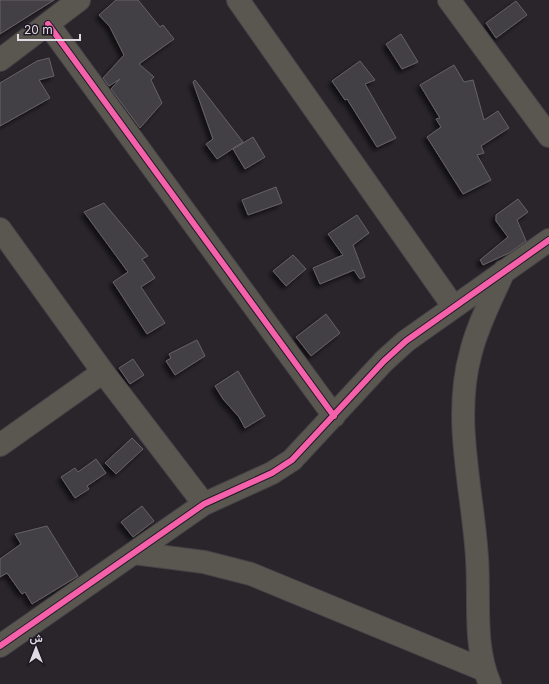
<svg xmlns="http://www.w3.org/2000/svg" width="549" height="684" font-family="Inter,Vazirmatn,sans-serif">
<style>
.building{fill:#423f44;stroke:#666268;filter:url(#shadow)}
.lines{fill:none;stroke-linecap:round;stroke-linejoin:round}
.minor-casing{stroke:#464348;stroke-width:24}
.minor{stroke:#5a5751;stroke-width:22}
.cycleway-casing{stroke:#201824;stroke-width:8}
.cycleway{stroke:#f560ab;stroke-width:6}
</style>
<defs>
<filter id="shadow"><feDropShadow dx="-3.5" dy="3.5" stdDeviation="2" flood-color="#0009"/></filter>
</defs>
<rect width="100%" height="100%" fill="#29252b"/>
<path class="building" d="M0,0H54L0,34Z
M116,0H138L160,27L163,25L174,39L139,64L154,77L151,80L162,103L140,128L111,89L120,79L109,86L103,78L124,55L110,27L99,15Z
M516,1L527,15L496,38L486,23Z
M401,34L418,62L402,69L386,44Z
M49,58L54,76L39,80L50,98L0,126V83L37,61Z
M360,61L375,80L365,84L396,138L377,147L347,99L345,100L332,81Z
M454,65L464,82L473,80L484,120L498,111L509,128L481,146L484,153L477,155L491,180L463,194L427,137L441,127L436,119L440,118L420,85Z
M195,80L243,142L217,159L206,144L213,139L193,82Z
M253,137L265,157L245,169L233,149Z
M276,187L282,203L248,215L242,200Z
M518,199L528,212L517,220L526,241L509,253L483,265L480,260L508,237L496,221V215Z
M104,203L148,256L142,259L155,278L141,287L165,323L147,334L113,282L128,272L84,212Z
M357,215L369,233L353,245L365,277L360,279L354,270L320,284L313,268L343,255L328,234Z
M293,255L306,269L286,286L273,271Z
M326,314L340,333L311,356L296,337Z
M197,340L205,356L175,375L166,361L171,358L169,354Z
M133,359L144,375L130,384L119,368Z
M238,371L265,416L245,428L239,417L223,399L215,386Z
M132,438L143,449L116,474L105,463Z
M96,459L106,473L87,486L89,489L75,498L61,477L75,468L78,472Z
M142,506L154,521L133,537L121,522Z
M47,526L78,576L32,604L25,592L22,594L7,573L0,577V559L21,544L15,534Z"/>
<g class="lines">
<g class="minor-casing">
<path id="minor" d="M238,0L453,306
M449,0L549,136
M48,24L334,416
M0,60L79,0
M0,229L103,372L204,504
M0,445L103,372
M134,553L204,562L251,574L484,670
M0,646L204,504L272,473L292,460L384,361L406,341L549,240
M490,684C473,646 480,599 477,558C473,491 452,419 471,352C478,324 492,298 504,271"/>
</g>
<use href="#minor" class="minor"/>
<g class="cycleway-casing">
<path id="cycleway" d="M48,24L334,416
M0,646L204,504L272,473L292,460L384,361L406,341L549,240"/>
</g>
<use href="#cycleway" class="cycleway"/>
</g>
<g transform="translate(36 648)" stroke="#201824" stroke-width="3" paint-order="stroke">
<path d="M0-3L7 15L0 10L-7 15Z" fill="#e0dbe3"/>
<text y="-6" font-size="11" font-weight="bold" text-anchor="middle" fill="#e0dbe3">ش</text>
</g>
<path d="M18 34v6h62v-6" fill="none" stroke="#e0dbe3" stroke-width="2"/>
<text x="24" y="34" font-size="12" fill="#e0dbe3" stroke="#201824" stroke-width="3" paint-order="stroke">20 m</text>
</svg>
